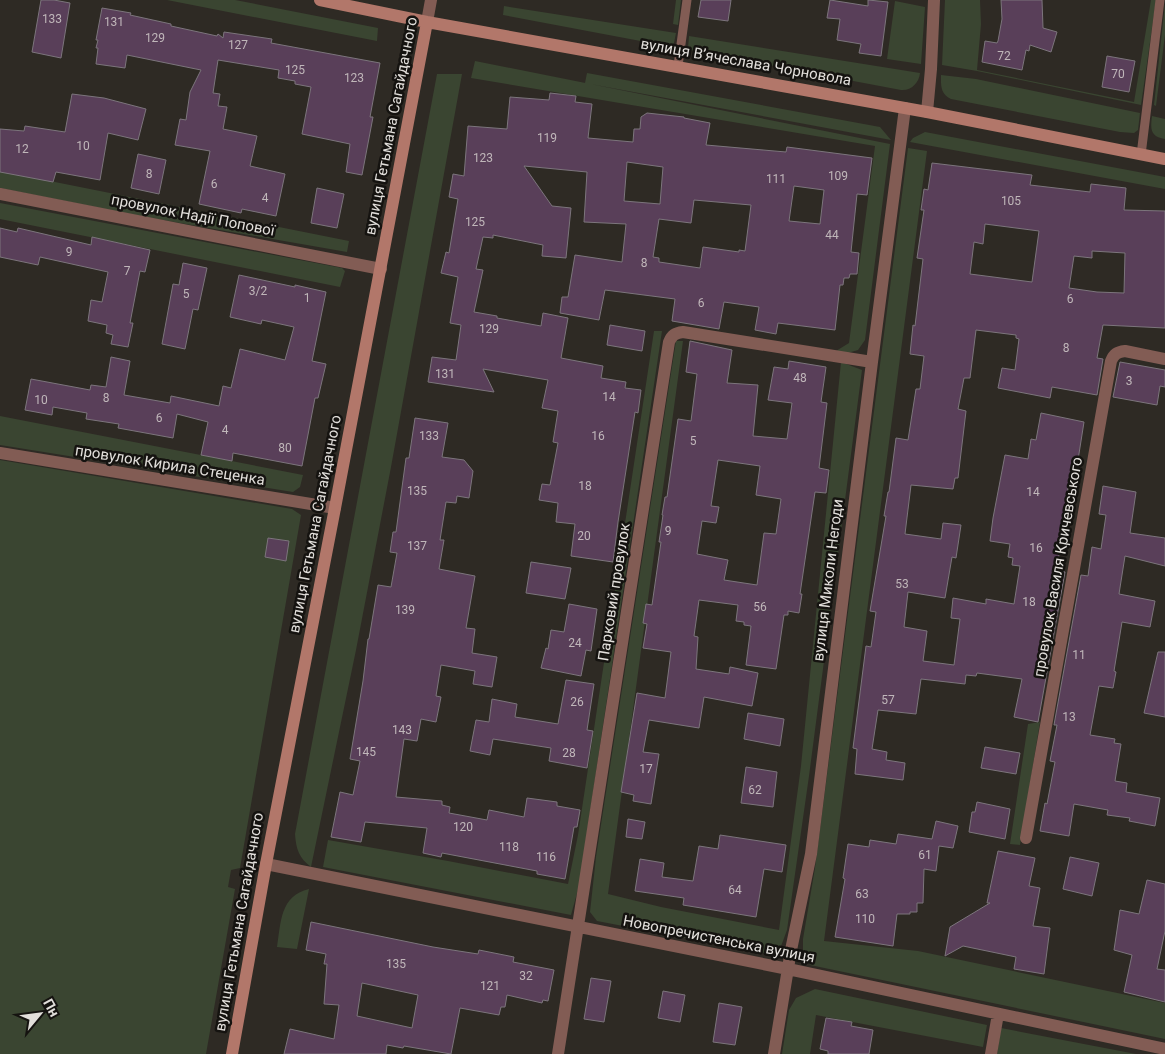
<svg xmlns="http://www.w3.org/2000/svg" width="1165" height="1054" font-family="Roboto,sans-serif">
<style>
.green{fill:#3a4531}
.building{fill:#593f59;stroke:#7c757c;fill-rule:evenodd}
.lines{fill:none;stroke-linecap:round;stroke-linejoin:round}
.service{stroke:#825c54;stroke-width:9}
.minor{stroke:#825c54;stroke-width:12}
.secondary{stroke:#b2776a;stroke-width:12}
.labels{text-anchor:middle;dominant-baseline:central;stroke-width:5;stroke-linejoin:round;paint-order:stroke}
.number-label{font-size:12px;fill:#c0b7ba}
.street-label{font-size:15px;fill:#e2dfdb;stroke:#151310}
</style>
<rect width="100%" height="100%" fill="#2e2a24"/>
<path class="green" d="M167,0H235L378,28L377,41Z
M676,0H681L678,25L673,24Z
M945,0H980L981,24L977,70L1134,102L1151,0H1156L1141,105L977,71L942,65Z
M895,1L925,7L921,64L887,59Z
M1165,4V35L1156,106L1154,105Z
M504,6L676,33L674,43L671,46H667L503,15Z
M689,36L920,73C919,83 911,91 901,90L690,50L688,48Z
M475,61L890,144L865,340L858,350L844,354L836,351L849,343L875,146L471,78Z
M587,73L880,127L891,140L585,83Z
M437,74H462L391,467L356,650L311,867C299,858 296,849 295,834Z
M941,75L976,79L1140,113L1138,130L1134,133L1120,132L951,99C940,94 941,85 941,75Z
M1152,116L1165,119V139C1151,137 1150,130 1152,116Z
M925,132L1165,177V189L910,142L913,138Z
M908,148L927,151L824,941L918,951L1165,1003V1039L810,965L803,952V939L815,868Z
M0,171L349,241L347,252L140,216L0,188Z
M0,203L342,268L345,271L340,287L0,219Z
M654,331H662L579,886L571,915L323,867L328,840L448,861L568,884L578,835Z
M676,341H683L608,894L661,907L779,930L801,766L841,362L862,370L809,776L787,930L780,949L774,955L597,921L590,912L596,857Z
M0,416L303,475L300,487L293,492L0,445Z
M0,460L292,509L301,515L240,868L231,870L228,887L235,889L206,1054H0Z
M1040,722L1020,845L1010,844L1028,724Z
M309,889L297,949L277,947C281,922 280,896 309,889Z
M815,989L987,1025L983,1047L816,1015L810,1054H782L789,1010L796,998Z
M1001,1028L1136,1054H997Z"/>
<path class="building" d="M41,0H54L70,3L61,58L32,52Z
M701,0H731L728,21L698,17Z
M830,0L868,6V0L888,2L881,56L859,53L861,44L837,40L840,19L827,18Z
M1001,0H1042L1043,28L1057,32L1051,52L1030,45L1029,51L1026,50L1022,70L982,62L985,41L997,43L998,41L1002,19Z
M102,8L131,13L130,15L171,24V26L217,36L218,34L223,38L224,32L272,39L271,43L380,63L370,117H373L362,175L346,172L350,144L302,134L311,87L295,84V81L278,78L279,70L218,60L213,93L220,94L218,106L227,107L223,129L257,136L250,166L285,174L276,216L242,209L241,213L199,204L210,151L175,145L180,119L186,120L190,92L201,70L127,55L125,68L96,64L98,48H96L98,40H96Z
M1107,56L1135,61L1129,92L1102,87Z
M550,93L576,96L575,102L592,104L588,138L633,142L634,129H640L641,117L647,113L684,117V118L710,123L706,145L786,152L787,147L872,158L867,195L857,194L851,252L859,253L857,274H850L849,278H844L843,285H840L835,330L778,323L776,334L755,330L759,307L724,302L719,329L672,321L675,299L605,290L599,320L560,313L562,297H568L575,255L622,262L626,224L584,222L587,172L524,166L552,206L571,208L566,258L542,256L543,245L493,235V238L483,237L476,269L483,270L474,312L497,316V318L541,326L543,313L568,318L561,358L603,366L601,378L626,382L625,388L641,390L638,413L635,412L618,522L613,562L571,556L575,524L556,522L558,503L539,500L542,484L550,485L558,443L553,442L558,411L542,408L548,380L483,369L494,392L428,382L432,357L456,360L461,325L450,323L458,277L441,273L446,252L449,253L458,199L449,197L453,174L464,176L468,126L507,129L510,97L549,100ZM627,162L663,167L660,204L624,201ZM794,186L824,190L820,224L789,221ZM694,200L751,205L745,251L739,250V252L703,247L700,268L659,262V258L653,257L659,219L691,223Z
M72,94L104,98L146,109L138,140L108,133L100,180L56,172L53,182L0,172V129L24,131L25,126L65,132Z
M138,154L166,160L159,194L131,188Z
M932,163L1032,175L1030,185L1090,192L1091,184L1126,188L1124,210L1165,211V328L1103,325L1097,358L1103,359L1097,395L1052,387L1050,398L998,388L1002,368L1015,370L1019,339L1016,338V335L976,330L970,378H964L958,409L966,411L958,478H955L953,489L911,485L905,534L941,539L943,523L961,525L956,558L952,557L945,598L908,592L904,627L927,631L923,661L954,665L960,619L951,618L953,598L986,604V599L1014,604L1020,566L1012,565L1013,558L1008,557L1010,544L990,541L993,518L1005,455L1028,459L1031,439L1036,440L1041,413L1084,422L1078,460L1073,459L1066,499L1073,500L1067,534L1062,533L1057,570L1065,572L1038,722L1014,717L1022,679L977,673L976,676L966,675L965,684L921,679L916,714L878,710L872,749L887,752L886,760L905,763L903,780L855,774L857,749L853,748L866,646L871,647L876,612L870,611L886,516H884L888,492H889L896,438L908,440L916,389H920L924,356L910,354L913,325L915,326L923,259L917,258L924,210H921L924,189L928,190ZM985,224L1039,231L1032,282L970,274L974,242L983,244ZM1092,251L1125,253L1124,293L1097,292L1069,288L1074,256L1092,258Z
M317,188L344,194L337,228L311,223Z
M0,228L17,232L18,228L91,245L92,237L150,250L145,272L140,271L130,323H133L128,347L111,344L113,335L106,333L107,325L88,321L91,300L102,302L108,272L40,257L38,265L0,257Z
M183,263L207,268L198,310L193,309L185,349L162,344L173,284L179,285Z
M239,275L295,287V285L326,292L312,361L326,364L318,398H315L302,466L233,453L232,461L201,455L208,422L177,414L173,438L118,428L119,424L86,419L87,413L53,407L52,415L25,410L31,379L90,390L91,385L106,387L111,357L130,361L124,395L170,403L171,396L219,406L223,386L231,388L240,349L285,360L294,327L262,320L261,324L230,317Z
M610,325L645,331L642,351L607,345Z
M690,341L732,350L727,383L758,385L753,436L787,439L792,403L768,400L774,367L788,369L789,361L826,367L821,402L827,403L819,468L829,470L826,493L815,492L800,594H802L799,613L788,611V615H784L776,669L746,665L751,626L744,625V622L736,621L738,605L699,600L694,636L698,637L696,669L729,674L730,667L758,673L752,706L704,697L699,728L649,720L643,752L659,754L651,804L633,801L634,795L621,792L637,693L665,698L671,652L643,648L647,624L643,623L646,604L652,605L661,542H659L663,515H662L665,497H667L678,419L691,421L697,374L686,372ZM718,460L760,466L756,495L781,499L776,534L764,533L757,585L724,580L728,560L697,554L702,521L716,523L719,507L711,506Z
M1120,362L1165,370V387L1160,386L1157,405L1113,397Z
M415,418L448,423L442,457L464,460L473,471L469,498L457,496L456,503L446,502L440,540H444L439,569L475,576L466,628L475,629L472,653L497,657L492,687L473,684L475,671L441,665L436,696L441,697L436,722L421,719L417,741L404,739L396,797L442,801V805L450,807L449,813L487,820L489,810L524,817L527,798L557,802V806L580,810L577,827H574L565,879L537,874V871L442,853L441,857L423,853L427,828L365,822L361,842L331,837L340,792L353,795L360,761L350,759L363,681L368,639H369L378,585L391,587L397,553L390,552L393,532H396L406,458H409Z
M1103,486L1136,492L1130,533L1165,538V566L1125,556L1119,594L1155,601L1150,627L1122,622L1114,671L1116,672L1113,688L1099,686L1090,735L1115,739L1114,743L1121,744L1115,781L1127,783L1126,792L1160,798L1155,826L1129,821L1130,818L1107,815L1108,810L1074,804L1069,836L1040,831L1045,803L1047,804L1055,762L1050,761L1057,725H1054L1081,575L1088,576L1092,547L1101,549L1106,515L1099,514Z
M268,538L289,541L286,561L265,557Z
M531,562L571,568L565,599L526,593Z
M569,604L597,609L591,651L586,650L581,676L541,668L546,648L548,649L551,630L564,632Z
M1158,652H1165V717L1144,713Z
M566,680L594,684L587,730L593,731L587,768L549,761L551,748L493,739L490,755L470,751L476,720L489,722L492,699L517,704L515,717L558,724Z
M748,713L784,719L780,746L744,739Z
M985,747L1020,753L1016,774L981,768Z
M746,767L777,772L773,807L741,803Z
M977,802L1010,809L1005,839L969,832L972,812H975Z
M628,819L645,822L642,839L626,837Z
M936,821L958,826L953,848L939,846L936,871L924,869L923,903H917V912H910V914H897L893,946L835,937L845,879L843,878L848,844L869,847L870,840L896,844L898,834L932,839Z
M720,835L786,845L782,872L764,869L756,917L683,905L684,898L635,891L640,859L664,863L662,877L693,881L699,846L718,849Z
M998,851L1035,858L1029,886L1040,888L1033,926L1050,928L1044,974L1014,969L1016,957L963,946L945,956L950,927L990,903H987Z
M1070,857L1099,863L1092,896L1063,889Z
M1147,880L1165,884V931L1157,969L1165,970V1002L1124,992L1132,955L1114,950L1120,910L1139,914Z
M311,922L433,947L478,954L479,950L514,957L513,962L554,970L548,1001L543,1000L542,1003L507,995L505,1007H501L499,1015L460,1008L451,1054L404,1046L403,1048L387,1045L386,1054H284L290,1029L334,1039L339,1005L324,1004L327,964H324L326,954L306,950ZM362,983L418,995L412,1028L357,1016Z
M591,978L611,981L604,1022L584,1019Z
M663,991L685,995L680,1022L658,1018Z
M719,1003L742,1007L735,1045L713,1042Z
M826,1018L852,1022L851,1026L873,1030L869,1054H828V1051L820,1049Z"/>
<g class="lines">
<path class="service" d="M678,66L687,0
M1141,155L1160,0"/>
<path class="minor" d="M427,22L431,0
M927,112L931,69L934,0
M0,194L381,269
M0,453L335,508
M1026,838L1111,361C1114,354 1117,352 1125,351L1165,359
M266,864L788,969L1165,1049
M558,1054L669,342C672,335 675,333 683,332L872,362
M774,1054L791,950L811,854L872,362L905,108
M991,1054L998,1014"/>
<path class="secondary" d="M320,0L427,22L927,112L1165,159
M232,1054L266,864L335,508L427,22"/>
</g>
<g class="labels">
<g class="number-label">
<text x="52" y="19">133</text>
<text x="114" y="22">131</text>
<text x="155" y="38">129</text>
<text x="238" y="45">127</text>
<text x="1004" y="56">72</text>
<text x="295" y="70">125</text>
<text x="1118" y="74">70</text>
<text x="354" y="78">123</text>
<text x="547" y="138">119</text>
<text x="83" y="146">10</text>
<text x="22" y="149">12</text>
<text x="483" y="158">123</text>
<text x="149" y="174">8</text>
<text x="838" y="176">109</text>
<text x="776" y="179">111</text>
<text x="214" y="184">6</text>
<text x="265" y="198">4</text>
<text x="1011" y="201">105</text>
<text x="475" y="222">125</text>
<text x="832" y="235">44</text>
<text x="69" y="252">9</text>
<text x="644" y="263">8</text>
<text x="127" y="271">7</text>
<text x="258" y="291">3/2</text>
<text x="186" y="294">5</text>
<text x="307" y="298">1</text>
<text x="1070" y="299">6</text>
<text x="701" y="303">6</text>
<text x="489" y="329">129</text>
<text x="1066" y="348">8</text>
<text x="445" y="374">131</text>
<text x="800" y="378">48</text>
<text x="1129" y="381">3</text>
<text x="609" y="397">14</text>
<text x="106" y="398">8</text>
<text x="41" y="400">10</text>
<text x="159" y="418">6</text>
<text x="225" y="430">4</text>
<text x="429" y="436">133</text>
<text x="598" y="436">16</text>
<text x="693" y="441">5</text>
<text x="285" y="448">80</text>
<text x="585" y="486">18</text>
<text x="417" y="491">135</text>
<text x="1033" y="492">14</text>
<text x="668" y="531">9</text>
<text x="584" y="536">20</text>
<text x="417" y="546">137</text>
<text x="1036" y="548">16</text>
<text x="902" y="584">53</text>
<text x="1029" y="602">18</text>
<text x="760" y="607">56</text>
<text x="405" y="610">139</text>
<text x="575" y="643">24</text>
<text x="1079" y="655">11</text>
<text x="888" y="700">57</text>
<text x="577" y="702">26</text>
<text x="1069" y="717">13</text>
<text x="402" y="730">143</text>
<text x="366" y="752">145</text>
<text x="569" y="753">28</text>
<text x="646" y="769">17</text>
<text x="755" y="790">62</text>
<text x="463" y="827">120</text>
<text x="509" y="847">118</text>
<text x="925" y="855">61</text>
<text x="546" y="857">116</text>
<text x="735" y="890">64</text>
<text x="862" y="894">63</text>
<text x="865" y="919">110</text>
<text x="396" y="964">135</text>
<text x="526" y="976">32</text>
<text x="490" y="986">121</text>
</g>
<g class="street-label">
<text transform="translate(746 62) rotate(10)">вулиця Вʼячеслава Чорновола</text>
<text transform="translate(391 126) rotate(-79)">вулиця Гетьмана Сагайдачного</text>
<text transform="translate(193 215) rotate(11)">провулок Надії Попової</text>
<text transform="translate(170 465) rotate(9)">провулок Кирила Стеценка</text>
<text transform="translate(315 524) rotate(-79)">вулиця Гетьмана Сагайдачного</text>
<text transform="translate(1058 567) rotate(-80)">провулок Василя Кричевського</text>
<text transform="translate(828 580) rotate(-83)">вулиця Миколи Негоди</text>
<text transform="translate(614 592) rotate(-81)">Парковий провулок</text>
<text transform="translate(239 922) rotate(-80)">вулиця Гетьмана Сагайдачного</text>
<text transform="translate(719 939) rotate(11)">Новопречистенська вулиця</text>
</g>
</g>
<g transform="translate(40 1014) rotate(61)" stroke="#151310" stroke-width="4" paint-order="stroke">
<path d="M0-4L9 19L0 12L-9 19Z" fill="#e2dfdb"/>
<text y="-8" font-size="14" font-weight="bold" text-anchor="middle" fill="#e2dfdb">Пн</text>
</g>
</svg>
